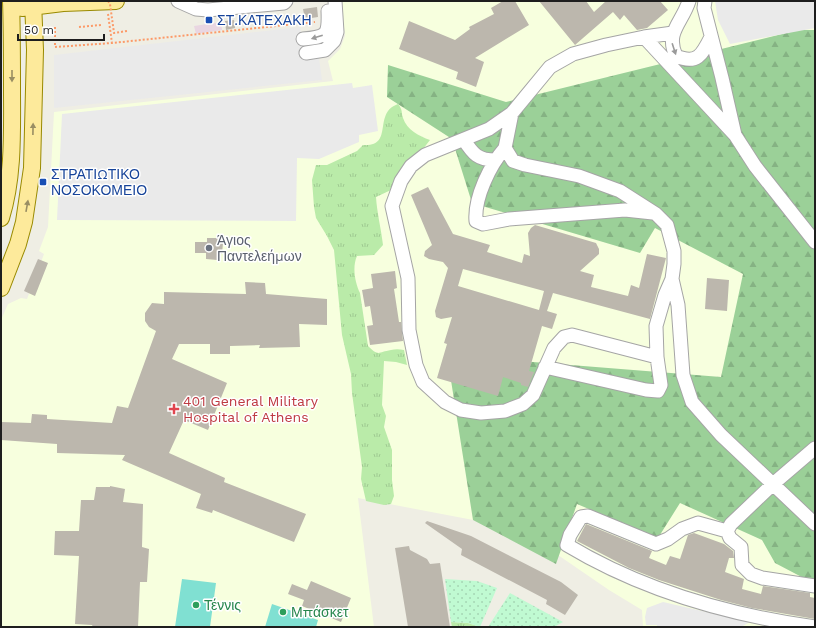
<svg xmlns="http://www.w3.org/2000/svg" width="816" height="628" font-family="'Work Sans',sans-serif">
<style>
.industrial{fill:#e9d6e1}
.education{fill:#f7ffde}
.grass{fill:url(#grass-tufts)}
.forest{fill:url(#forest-firs)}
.park{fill:url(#park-dots)}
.pitch{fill:#80e0d2}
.parking{fill:#eaeaea}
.building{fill:#bcb7ad;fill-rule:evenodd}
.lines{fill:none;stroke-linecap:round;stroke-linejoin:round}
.minor-casing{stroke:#a5a5a5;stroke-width:15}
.major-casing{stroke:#998a00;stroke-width:18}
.path{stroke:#fc9a68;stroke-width:2;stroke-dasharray:2 2;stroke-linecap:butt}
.minor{stroke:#fff;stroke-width:13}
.major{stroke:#fdea9b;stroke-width:16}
.path-bridge{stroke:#fc9a68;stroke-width:2;stroke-dasharray:2 2;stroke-linecap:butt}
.oneway{fill:#9a9a9a}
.oneway2{fill:#998e63}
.transit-dot{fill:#1a4fb4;stroke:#fff;stroke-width:1.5}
.worship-dot{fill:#6b7280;stroke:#fff;stroke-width:1.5}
.health-dot{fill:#e0444e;stroke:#fff;stroke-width:1.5}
.leisure-dot{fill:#2e9e5b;stroke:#fff;stroke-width:1.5}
.labels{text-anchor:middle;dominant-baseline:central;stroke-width:3;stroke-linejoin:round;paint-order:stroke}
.transit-label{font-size:14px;fill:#164399;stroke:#fff;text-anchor:start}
.worship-label{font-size:14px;fill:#5b616d;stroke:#fff;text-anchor:start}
.health-label{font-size:14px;fill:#be3a42;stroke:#fff;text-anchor:start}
.leisure-label{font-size:14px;fill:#27864d;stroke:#fff;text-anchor:start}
</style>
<defs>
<pattern id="grass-tufts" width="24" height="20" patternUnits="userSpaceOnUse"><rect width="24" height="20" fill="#baeba9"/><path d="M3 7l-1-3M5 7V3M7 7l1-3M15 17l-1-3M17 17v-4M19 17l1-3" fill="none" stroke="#9fc991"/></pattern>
<pattern id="forest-firs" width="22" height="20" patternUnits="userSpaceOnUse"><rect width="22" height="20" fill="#9bd098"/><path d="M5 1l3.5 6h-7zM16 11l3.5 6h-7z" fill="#85b283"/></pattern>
<pattern id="park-dots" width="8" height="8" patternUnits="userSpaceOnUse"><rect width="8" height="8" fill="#c0fad2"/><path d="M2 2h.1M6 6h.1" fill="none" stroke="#a5d6b4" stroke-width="1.8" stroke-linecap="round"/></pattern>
</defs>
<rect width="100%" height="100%" fill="#efeee4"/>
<path class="industrial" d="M221,22L222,30L196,34L194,26Z"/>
<path class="education" d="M341,1H815V627H643L642,610L609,590L520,529L358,498L374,627H1V320L8,304L21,298L27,299L44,254L39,251L48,227L54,112L333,81L328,61L340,49L345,36Z"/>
<path class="grass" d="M398,104C403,110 401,112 403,118C407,130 419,136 430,140L391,190L376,197C377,213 381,228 383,245L374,255L357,256C352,267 355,283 360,293L368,346C379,357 378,352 391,350C395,349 399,349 404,350L407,365L396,362L384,361L382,405L386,416L384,427L392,450V480L394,496L391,504L384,505L366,501L361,479L362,467L352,393L351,374L342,335L334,250L327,236L316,218L314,207L312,180L316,165H327L357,151L363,145C395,147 372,113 398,104Z
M451,622L468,623L480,627H452Z"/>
<path class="forest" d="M798,30H815V584L775,563L762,540L680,503L658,538L577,504L556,564L473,520L447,355L721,377L743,274L655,228L640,253L472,203L452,139L387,97L388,65L506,102Z"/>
<path class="park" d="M445,579L477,581L497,588L480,627L468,623L451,622Z
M510,593L563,622L554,627H488Z"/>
<path class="pitch" d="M182,579L216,583L210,627H175Z
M272,604L318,620L316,627H265Z"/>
<path class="parking" d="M715,1H815V28L730,44L718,20Z
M300,27L306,59L319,58L322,80L54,108V55Z
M352,83L353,88L372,85L378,131L359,135V142L319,159L297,158L296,221L57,220L62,114Z
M663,602L750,622L741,627H657V625H646L645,617L647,608Z"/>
<path class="building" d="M503,1H515L529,25L475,58L484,62L476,87L456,79L458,72L399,49L409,21L455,40L470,29L469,27L494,14L491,8Z
M539,1H586L594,12L606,1H660L668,10L647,28L637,30L624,15L620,20L613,12L575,45Z
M317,7L318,17L305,19L303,9Z
M234,20L235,28L226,30L225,21Z
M428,187L453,234L490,245L487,252L522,263L524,254L530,256L528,233L531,228L535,225L596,243L599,249V254L580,271L594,275L591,287L628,296L631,285L639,288L647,254L666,258L650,319L553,293L547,311L557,314L552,329L542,326L529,371L534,372L528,387L521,385V383L503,377L498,396L437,378L447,344L444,343L452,317L441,319L436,317L435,311L448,268L443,262L429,259L424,256L425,251L432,245L411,195ZM463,269L544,291L539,310L458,286Z
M207,238H218L217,243H223L222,254H217V260L206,259V253H195V242H207Z
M38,259L48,263L35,296L24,291Z
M395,271L397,288L394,289L399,322H401L403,341L370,345L367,326L373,325L370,306L365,307L362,290L373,288L371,274Z
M707,278L729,280L727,311L705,309Z
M245,282L265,283L266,294L327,299V325L299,324L300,347L259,348L260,345L230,346V354H210V344H179L172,359L227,383L208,430L184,420L169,453L225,478L224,482L306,514L294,542L213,510L212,513L196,508L201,494L122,460L125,455L57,453V444L1,440V422L31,423L32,414L47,415V419L112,423L117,406L128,408L156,331L149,327L145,321V313L152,303L164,304V292L246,294Z
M110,486L125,489L123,502L143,504L142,547L149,549L147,582H140L138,627H93L92,625L75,624L79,556L54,555L55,531H79L81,500H94L96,487H110Z
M427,521L471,536L561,582L578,595L565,615L546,604L547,600L461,555L462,549L425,523Z
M586,524L652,551L649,558L666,565L670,556L680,559L688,535L694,533L724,544L733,551L734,558H729L725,572L744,579L742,589L761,594L763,586L810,593V597L815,598V619L752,608L721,600L659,580L629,568L577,541Z
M409,546L410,550L427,559L430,564L440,563L450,627H408L395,548Z
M311,581L351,598L341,622L302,606L304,600L288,594L292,584L307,590Z"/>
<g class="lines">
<g class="minor-casing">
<path id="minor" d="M178,1L196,9L208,10L284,3L286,1
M689,1C682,23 665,32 676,56C697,65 702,55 711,37
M705,1L704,8L722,78L735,135L755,166L815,242
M644,37L735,135
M303,39C327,37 329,35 328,11
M306,53L325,50L334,41L337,32L335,1
M512,113L505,148L513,161L525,165L579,176L620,191L656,214L667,225L674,251V264L672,279L665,295L656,326L657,357L661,385L658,391L646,390L545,367
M464,140C473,154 478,160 495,160
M505,148C490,165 474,198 476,221L483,224L509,219L625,210L653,213
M672,279L678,305L683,375L692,402L721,435L815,524
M657,357L572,335L564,337L554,348L533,395L523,404L505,411L481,413L461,410L445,402L423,382L416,365L409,330L408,278L392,206L401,181L411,166L425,155L489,129L512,113L550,67L573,54L606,45L644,37L673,33
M727,531L698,523L682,529L668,539L656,544L588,516L581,517L570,535L567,545C642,590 729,615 815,627
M727,531L731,524L773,484L815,448
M727,531L730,538L741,547L742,565L751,574L762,578L815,586"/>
</g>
<g class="major-casing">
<path id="major" d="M22,8L63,3L116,1
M1,218C14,176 12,130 12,87C12,58 12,30 11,1
M1,288L18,244L24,222L32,168L35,50L33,1"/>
</g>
<path class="path" d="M108,14L112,43
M55,27V47L112,43L315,22
M79,27L101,25"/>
<use href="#minor" class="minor"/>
<use href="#major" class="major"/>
<path class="path-bridge" d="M108,1L110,4L114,33L127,31"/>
</g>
<defs><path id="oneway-solid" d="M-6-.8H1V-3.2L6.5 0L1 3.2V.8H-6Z"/></defs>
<g class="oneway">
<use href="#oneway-solid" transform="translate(317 37) rotate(163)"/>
<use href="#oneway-solid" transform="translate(674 49) rotate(72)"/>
</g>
<g class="oneway2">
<use href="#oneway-solid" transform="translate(12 76) rotate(90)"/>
<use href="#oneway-solid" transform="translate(33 129) rotate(-89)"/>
<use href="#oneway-solid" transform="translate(27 206) rotate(-80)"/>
</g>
<g class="transit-dot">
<rect x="205" y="16" width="8" height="8" rx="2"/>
<rect x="39" y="178" width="8" height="8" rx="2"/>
</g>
<circle class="worship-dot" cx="209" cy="248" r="4"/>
<path class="health-dot" d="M172 403h4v4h4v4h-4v4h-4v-4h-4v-4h4z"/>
<g class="leisure-dot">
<circle cx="196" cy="605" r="4"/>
<circle cx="283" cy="612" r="4"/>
</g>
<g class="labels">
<g class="transit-label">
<text x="217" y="20">ΣΤ.ΚΑΤΕΧΑΚΗ</text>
<text x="51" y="174">ΣΤΡΑΤΙΩΤΙΚΟ<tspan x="51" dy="16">ΝΟΣΟΚΟΜΕΙΟ</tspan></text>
</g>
<g class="worship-label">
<text x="217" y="240">Άγιος<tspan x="217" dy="16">Παντελεήμων</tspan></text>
</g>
<g class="health-label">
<text x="183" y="401">401 General Military<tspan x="183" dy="16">Hospital of Athens</tspan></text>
</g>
<g class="leisure-label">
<text x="204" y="605">Τέννις</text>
<text x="291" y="612">Μπάσκετ</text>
</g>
</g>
<rect width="816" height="628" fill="none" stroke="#1e1e1e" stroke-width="4"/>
<path d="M18 34v6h86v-6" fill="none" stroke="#1e1e1e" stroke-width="2"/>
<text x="24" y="34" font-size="12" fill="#1e1e1e" stroke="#ffffff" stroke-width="3" paint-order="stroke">50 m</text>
</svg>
